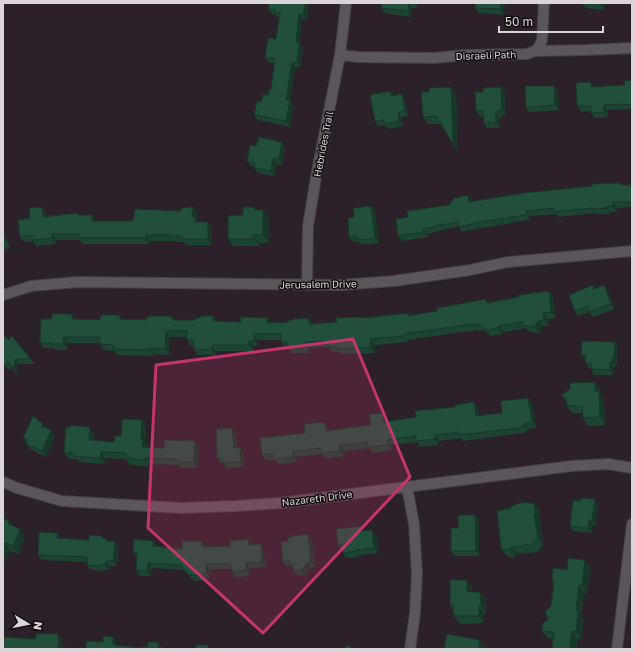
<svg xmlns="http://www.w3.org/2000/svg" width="635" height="652" font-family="'Golos Text',sans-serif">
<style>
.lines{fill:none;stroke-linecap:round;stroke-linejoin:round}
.minor-casing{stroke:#483e47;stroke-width:12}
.minor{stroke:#5b565b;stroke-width:10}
.wall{fill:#1d4432}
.shaded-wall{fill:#183729}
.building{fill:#224f3a;stroke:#183729}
.marked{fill:#c6346e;fill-opacity:0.2;stroke:#c6346e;stroke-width:3;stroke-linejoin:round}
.labels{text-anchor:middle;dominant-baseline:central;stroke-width:3;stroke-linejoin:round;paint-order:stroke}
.street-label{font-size:10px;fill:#dbd4da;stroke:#120d11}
</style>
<rect width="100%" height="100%" fill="#2c212b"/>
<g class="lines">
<g class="minor-casing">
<path id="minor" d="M535,51L539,47L542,40L544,3
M340,55L358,57L434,58L465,55L527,54L535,51L586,50L632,48
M307,285L308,226L316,177L340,55L346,3
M3,295L31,286L78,282L340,285L394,281L470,270L508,262L632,251
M3,482L17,488L62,501L181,508L236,506L280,503L572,466L608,464L632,468
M407,487L414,524L417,574L415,613L410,649
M617,649L632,524"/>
</g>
<use href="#minor" class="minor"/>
</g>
<path class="wall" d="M269,3H309L307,20L302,19L300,43L303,47L300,67H295L290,101L294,106L290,127L258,120L254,115L261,102L268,95L271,89L274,63L268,62L265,57L276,39L279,18H278L276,15L272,14L268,9Z
M382,3H418L417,8H412L411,17L385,13L381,8Z
M505,3L504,15L479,13L475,8Z
M582,3H605L604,10L586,8Z
M632,80V109L607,110L608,117L595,118L591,113V111L581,112L577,106L591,82L594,87L625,85Z
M501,87L505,92L506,115L502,116V118H499L500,128H487L484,123L483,116L480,117L476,111L483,92Z
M390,91L393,95L405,99L408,116L401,117L403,126L388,129L385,125L378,126L375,121Z
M558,91L559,110L529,112L526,107Z
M456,94L458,152L453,145L445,130L443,129L440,124H428L423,117Z
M282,142L285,147L282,165L277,164L274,176L258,173L254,167L251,166L247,161L256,146Z
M620,183L622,185H632V207L617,208V212H610V214H596L595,213L558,217L556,214L530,216V220L513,222V223L481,228L462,232L459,227L437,231V232L427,234L428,237L402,241L398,236L408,217L449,205L468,195L472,202Z
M254,207L257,210L269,218V243H259V246H233L228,239L243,215Z
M375,211L379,243L366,245L365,244H360L358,241L353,242L349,237L354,217Z
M46,212V216L78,213L79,215H92L96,221H133L197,213V218L199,222L212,228V245H186L184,242H176L175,241H150V244H83L80,240H56V244L36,246L33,241L24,242L20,237L30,218Z
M3,232L10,247L3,250Z
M593,285L595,289L607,290L615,309L593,317L589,312L578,316L575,311Z
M549,291L553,296L556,318L548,319L549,326H543L539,333H536L528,331L526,328L503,332L502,334L491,336L484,330L478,331L477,330L407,340L408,342L374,345L375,353L340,354L339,352H332L329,347L310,348V353H291L288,348H285L281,342V340H258V346H254V351H216V355H198L194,349V346H191L187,340V337H170V355L154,354V356L118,355L115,351L104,350L100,344V343H68V350H55L54,348H44L40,343L75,319L100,320L123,319L195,320L213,316L216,321L241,322L267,318L271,323L289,322L309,318L313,324L337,322L363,318L408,313L410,316L519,297Z
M3,338L8,340L31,359L35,364H18L17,374L12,368L8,370L3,364Z
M615,342L618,347V363H616V367H614L613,375H594L591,369V368H589L585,363V359L581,354Z
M600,389V393L604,399L605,425L588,426L583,418V413H572L567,406V403L561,395Z
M528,398L532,403L536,428L528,429V431L524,432V433L463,441L461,438L439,441V445L420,447L417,442L391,445L392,450L372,453L369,448L344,451V456L325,459L322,454L296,457L297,462L278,464L275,460L266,461L262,455L330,430L371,425L383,413L387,419V421L416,417L427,409L428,410L455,407L474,402L478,408L479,415L502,413Z
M142,420L146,426L145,442L147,445V447L164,448L195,441L199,447L198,468H180L178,465L149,464V466L130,465L126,459L105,458V464L79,462L76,459H69L64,453L94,433L93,441L114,442Z
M45,427L55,436L46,457L30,449L26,444L27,443L23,438Z
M236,433L237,448L244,452V467L227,468L223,463H221L217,458Z
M595,499L598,505L596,525H593L592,533L573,531L570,526Z
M528,503H534L539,510L541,522H540L543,546L537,552L518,554L515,557L510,558L506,555L501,548L511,508Z
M475,515L479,520V556H455L451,551Z
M3,518L13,526L20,529L25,536L19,554L10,551L4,563H3Z
M372,530L376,535L378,553L359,555V557L346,558L343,553V550H341L338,545L364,531Z
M308,534L312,539L315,567L311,568L305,575L297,576L291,566L287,567L283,562L288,541Z
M61,538L89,540L104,538L118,547L117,566H110V570H102V571L91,570L87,565V562L42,560L38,555Z
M261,544L264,549L266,567L250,568V576L235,577L232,572V569H210V577L205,580L194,581L186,573L184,570L152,568L151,576H140L136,570L137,557L133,552L157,546V547L182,549L206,547L230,546Z
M591,568L587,593H584L581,615L584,619L581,639H553L547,638L542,631L548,619L551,606L554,585L552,582L567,570Z
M472,587V592L486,600V614H484V623L460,624L454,616V614L453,613V610L450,605Z"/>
<path class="shaded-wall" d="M305,3H309L307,20L303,15Z
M409,3L412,8L411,17L408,11Z
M414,3H418L417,8Z
M501,3H505L504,15L500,9Z
M601,3H605L604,10L601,4Z
M299,14L302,19L300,43L303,47L300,67L297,62L296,42Z
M292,62L295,67L290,103V101L294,106L290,127L286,121V100Z
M591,82L594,87H591Z
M554,86L558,91L559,110L555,105Z
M451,87L456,94L458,152L453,145Z
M501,87L505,92L506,115L502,110Z
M402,94L405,99L408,116L405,111Z
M604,105L607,110L608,117L604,112Z
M498,110L502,116V118L498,112Z
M398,112L401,117L403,126L399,121Z
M496,112L499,118L500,128L496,122Z
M282,142L285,147L282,165L279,159Z
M273,158L277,164L274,176L271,171Z
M468,195L472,200L473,207L469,202Z
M613,202L617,208V212L613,206Z
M371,206L375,211L379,243L375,238Z
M42,207L46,212L47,223L43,217Z
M193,207L197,213V218L199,222V228L195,222L192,216Z
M606,207L610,212V214L606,208Z
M263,210L269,218V243L263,235Z
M526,211L530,216V220L527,215Z
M92,215L96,221V227L92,221Z
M208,222L212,228V245L208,239Z
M423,229L427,234L428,237L424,232Z
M3,232L10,247L5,239L3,236Z
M52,234L56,240V244L52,238Z
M146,235L150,241V244L146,238Z
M253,235L259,243V246L254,239Z
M604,285L607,290L615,309L611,304Z
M549,291L553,296L556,318L551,312Z
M543,313L548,319L549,326L544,320Z
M72,314L76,320L72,319Z
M213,316L217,322L213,321Z
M267,318L271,323H267Z
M309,318L313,324H309Z
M539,320L543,326L539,333L535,327Z
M499,326L503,332L502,334L498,328Z
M166,331L170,337V355L165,349Z
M254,334L258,340V346L254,341Z
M63,337L68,343V350L64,344Z
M370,339L374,345L375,353L371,347Z
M249,341L254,346V351L249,345Z
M306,342L310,348V353L306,347Z
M615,342L618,347V363L614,358Z
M212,345L216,351V355L212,349Z
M150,348L154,354V356L150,350Z
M612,358L616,363V367L612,362Z
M15,359L18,364L17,374L14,369Z
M610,362L614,367L613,375L610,370Z
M595,382L600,389V393L604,399L605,425L600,417L595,391Z
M528,398L532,403L536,428L532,422Z
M474,402L478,408L480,421L476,416Z
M383,413L387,419L388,427L384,422Z
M142,420L146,426L145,442L147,445V453L142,447L141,439Z
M524,423L528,429V431L524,426Z
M326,425L330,430L326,431Z
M90,427L94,433L93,446L89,440Z
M232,428L236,433L237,453L234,448Z
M51,431L55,436L46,457L42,451Z
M435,435L439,441V445L435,439Z
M387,440L391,445L392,450L388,445Z
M195,441L199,447L198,468L194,462Z
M340,445L344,451V456L340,451Z
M240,447L244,452V467L241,462Z
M101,452L105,458V464L100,458Z
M292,452L296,457L297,462L293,457Z
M145,458L149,464V466L145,460Z
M595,499L598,505L596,525L592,520Z
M534,503L539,510L541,522L536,515Z
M475,515L479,520V556L476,551Z
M534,515L540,522L543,546L538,538Z
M589,520L593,525L592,533L588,528Z
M9,521L14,528L8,524Z
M20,529L25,536L19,554L13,546Z
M372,530L376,535L378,553L374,548Z
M58,533L61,538H57Z
M308,534L312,539L315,567L311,562Z
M248,539L252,545H249Z
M115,541L118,547L117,566L113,561Z
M153,541L157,546L156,551L153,546Z
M202,541L206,546V552L202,547Z
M5,543L10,551L4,563L3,562V547Z
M261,544L264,549L266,567L262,562Z
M513,547L518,554L515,557L510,549Z
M585,560L591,568L587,593L582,586Z
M106,561L110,566V570L106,565Z
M148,563L152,568L151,576L147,571Z
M246,563L250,568V576L247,570Z
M307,563L311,568L305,575L302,570Z
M206,564L210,569V577L206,572Z
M467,580L472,587V600L467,592Z
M579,585L584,593L581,615L584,619L581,639L576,632V611Z
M480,592L486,600V614L481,606Z
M479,606L484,614V623L479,616Z
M572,631L578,639L577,649H570Z
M58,634L62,639L61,643L63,645L62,649L58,647Z
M113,637L117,642V648L113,644Z
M480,640L485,646V649H479Z
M158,642L162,647L161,649L158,648Z"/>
<path class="building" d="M269,3H305L303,15L299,14L296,42H299L297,62H292L286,100L290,101L286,121L254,115L257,101L261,102L263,94L268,95L269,89H271L275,59L265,57L268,38L276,39L280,13H275V10L268,9Z
M382,3H409L408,11L381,8Z
M475,3H501L500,9L475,8Z
M583,3H601V4Z
M632,80V111L631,104L604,105V112L591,113V106H577L576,83L591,82V87L625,85L624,81Z
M525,86H554L555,105L526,107Z
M451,87L453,145L441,123L438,121L437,116L423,117L421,92H429V88Z
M501,87L502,110H498V112H496V122L484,123L483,111H476L475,92H483V88Z
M390,91L391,96L402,94L405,111L398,112L399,121L384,124V120L375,121L370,95Z
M259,137L282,142L279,159L273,158L271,171L254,168L255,163L247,161L250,145L256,146Z
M620,183L621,185H632V202H613V206L606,207V208L593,209L592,208L554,212V208L526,211L527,215L509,217L510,218L478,222L459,227L458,222L433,226V227L423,229L424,232L398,236L396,219L408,217L407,211L449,205L454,198L468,195L469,202L523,193L592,186V184Z
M371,206L375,238L362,240V239H357V236L349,237L348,218L354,217L353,208Z
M42,207L43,217L78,213V215H92V221H133L135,209L181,211V208L193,207L192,216H195V222H208V239H182V236H172V235H146V238H79L78,234H52V238L32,240V235L20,237L18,220L30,218L29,208Z
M243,207H254L255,210H263V235H253L254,239H228V216L243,215Z
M593,285L594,289L604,285L611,304L590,312L587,306L575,311L569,295Z
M549,291L551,312L543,313L544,320H539L535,327H532L523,325V322L499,326L498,328L487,330L480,324L474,325L473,324L403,334V336L370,339L371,347L336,349V346H328V341L306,342V347H287V342H281V334H254V341H249V345H212V349H194L193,340H187V331H166L165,349L150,348V350L114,349V345L100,344V337H63L64,344H51V343H40L41,319H52V314H72V319L100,320L101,315H120V319L146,320V317H150V316H166L173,317V320H195V318H200V316H213V321L241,322L240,317L267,318V323L289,322V320H293V319L309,318V324L337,322L336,318L363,317V318L408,313V316L437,311V308L486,299L487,303L519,297V295Z
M5,336L8,340L12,336L31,359H15L14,369L8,362L5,365L3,363V338Z
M582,341L615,342L614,358H612V362H610V370L591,369V363H585L586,354H581Z
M595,382V391H599L600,417L583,418L582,406H567L566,399L561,395L570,389V383Z
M528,398L532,422L524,423V426H520V428L459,435V432L435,435V439L416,441V436L387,440L388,445L368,447V442L340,445V451L321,453L320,448L292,452L293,457L274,459L273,454L262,455L260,438L305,433L304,424L322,422L326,425V431L354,427L371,425L369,414L383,413L384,422L416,417L415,411L427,409V410L455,407V405L474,402L476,416L502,413L501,401Z
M33,416L43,424L42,427H46L51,431L42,451L26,444L28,440L23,438Z
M122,419L142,420L141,439H143L142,447L164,448V440L195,441L194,462H176V459L145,458V460L126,458V453L101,452L100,458L74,456V453H64L66,427H70V425L90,427L89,440L114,442L115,436H121Z
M232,428L234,448L240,447L241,462L223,463V458H217L216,429Z
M581,498L595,499L592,520H589L588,528L570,526L573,500L580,501Z
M527,502L528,503H534L536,515H534L538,538L532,544L513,547L510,549L505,550L501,548L497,511L511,508V506L515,505V504Z
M458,515H475L476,551H451V528H458Z
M3,518L9,521L8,524L20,529L13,546L5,543L3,547Z
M361,526V531L372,530L374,548L355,550L356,551L343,553L342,544L338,545L336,529Z
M39,532L58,533L57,538L89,540V535L102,536V538L107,539V541H115L113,561H106V565H98V566L87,565L88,557L38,555Z
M308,534L311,562L307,563L302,570L294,571L293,564L290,565L289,561L283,562L281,542L288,541V538L292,537V536Z
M134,539L153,541V546L182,549V541H202V547L230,546V541L248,539L249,545L261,544L262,562L246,563L247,570L232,572L231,564H206V572L201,575H190L183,568L182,565L148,563L147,571L136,570L137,553L133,552Z
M568,558L585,560L582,586L579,585L576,611H578L576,632L572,631L570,649H552L554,632L542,631L543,623L548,619L545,612L551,606L554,582H552L553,568L567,570Z
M450,580H467V592H480L481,606H479V616H454V613H453L454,605H450Z
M36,634H58V640H59L58,647L86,649V641L103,642V636L113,637V644H114V645L141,648V647H147L148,642H158V648L170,649H3V637L36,639Z
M447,634L480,640L479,649H444Z
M196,645H208V649H195Z
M349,645L352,649H343Z"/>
<path class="marked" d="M353,339L410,477L263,633L148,528L156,365Z"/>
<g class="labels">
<g class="street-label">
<text transform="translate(486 55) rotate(-2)">Disraeli Path</text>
<text transform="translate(323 144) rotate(-79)">Hebrides Trail</text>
<text transform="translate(318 284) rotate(-1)">Jerusalem Drive</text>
<text transform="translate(317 498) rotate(-7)">Nazareth Drive</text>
</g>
</g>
<rect width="635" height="652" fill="none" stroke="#dbd4da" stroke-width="8"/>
<g transform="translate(28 624) rotate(100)" stroke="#120d11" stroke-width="3" paint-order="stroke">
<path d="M0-3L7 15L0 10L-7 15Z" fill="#dbd4da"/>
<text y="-6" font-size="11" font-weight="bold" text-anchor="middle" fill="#dbd4da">N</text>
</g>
<path d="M499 26v6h104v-6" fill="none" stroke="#dbd4da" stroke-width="2"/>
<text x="505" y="26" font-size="12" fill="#dbd4da" stroke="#120d11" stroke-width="3" paint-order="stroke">50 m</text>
</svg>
